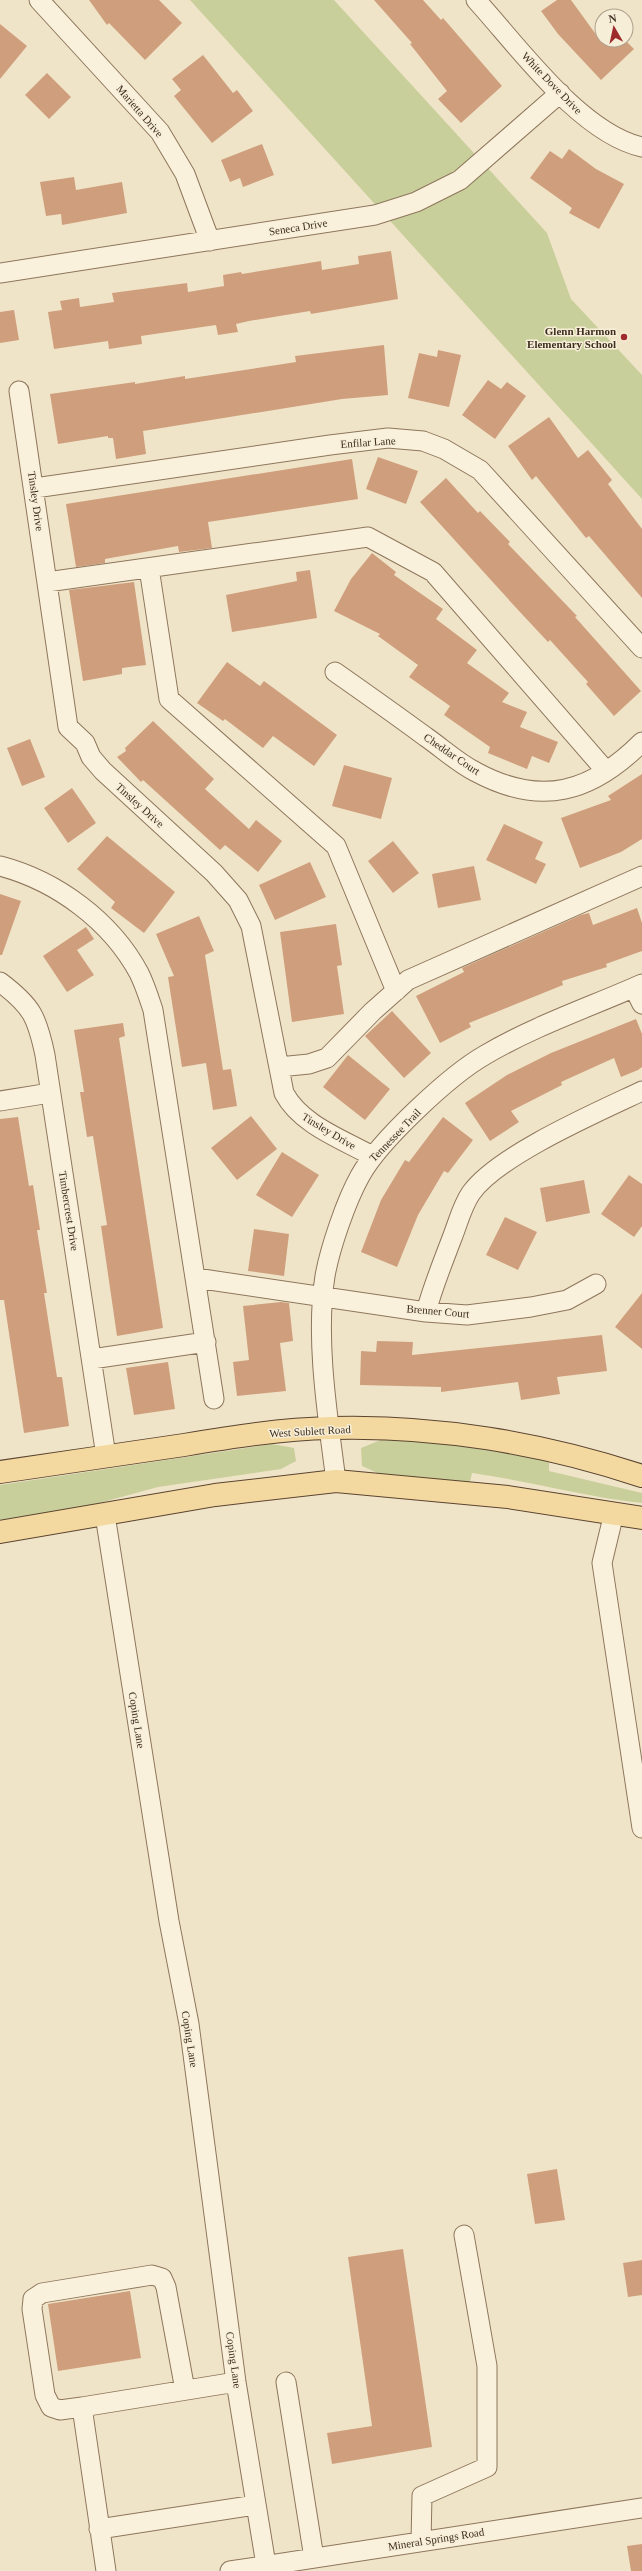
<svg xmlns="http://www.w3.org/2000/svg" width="642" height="2571" font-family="Georgia,serif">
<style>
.green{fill:#c9cf9b}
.building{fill:#cf9f7d}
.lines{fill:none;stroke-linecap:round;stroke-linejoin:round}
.minor-casing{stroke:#8d765c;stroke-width:21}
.major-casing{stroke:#5b4430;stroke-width:24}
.minor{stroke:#faf1dc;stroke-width:19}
.major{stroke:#f3d9a0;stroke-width:22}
.poi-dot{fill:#9e2a2b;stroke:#f7eed8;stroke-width:1.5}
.labels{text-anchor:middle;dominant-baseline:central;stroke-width:3;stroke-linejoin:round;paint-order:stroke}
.street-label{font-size:11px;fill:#3d2e20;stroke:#f7eed8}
.poi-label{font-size:11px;font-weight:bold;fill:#3d2e20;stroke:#f7eed8;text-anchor:end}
</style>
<rect width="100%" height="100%" fill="#f0e4c8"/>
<path class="green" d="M190,0H334L547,233L571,299L642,375V499Z
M383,1439C439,1440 495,1449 549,1461V1471L642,1493V1503C585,1497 529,1481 472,1473L470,1482L382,1475L362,1466L361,1448Z
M272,1444L294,1448L296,1461L281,1469L158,1487L92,1505L0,1520V1485Z"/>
<path class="building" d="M89,0H159L182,23L145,60L109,23L107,25Z
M374,0H423L441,20L443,18L502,86L461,123L438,99L447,91L410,44L412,43Z
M557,0H571L600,40H625L634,49L601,80L558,34L541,11Z
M0,24L27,46L0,79Z
M203,55L233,93L237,90L253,111L212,143L174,96L181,90L172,79Z
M47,73L71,97L49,119L25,95Z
M262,144L274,175L243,187L240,178L230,182L221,160Z
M569,149L596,169L624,184L599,229L569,213L572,208L530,178L550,151L562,159Z
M74,177L76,190L122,182L127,213L62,225L61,214L46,216L40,182Z
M391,251L398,299L311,314L310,311L249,321L236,324L238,332L218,335L216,325L141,336L142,344L109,349L108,341L54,349L48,312L62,310L60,301L79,298L80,307L114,302L112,293L187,283L188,292L224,286L223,275L241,272L242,274L321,261L322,270L359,264L358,256Z
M14,310L19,340L0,343V312Z
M384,345L388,395L342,399L143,431L146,454L116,459L113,438H108V436L58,444L50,394L135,382V384L185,376V379L296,362L295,356Z
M438,350L461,355L449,407L408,398L419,353L437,357Z
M488,380L501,389L507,382L526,396L495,439L462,415Z
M549,417L578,458L588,450L612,480L608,484L642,529V598L589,536L586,538L536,476L532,480L508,446Z
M378,457L418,471L406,504L366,489Z
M352,459L358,499L208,522L212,548L179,552L178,546L105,559V563L76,567L66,504Z
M446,478L478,513L480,511L510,542L508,544L577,616L575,617L641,691L614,716L586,684L588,682L550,640L548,642L519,611L420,502Z
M372,553L396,572L394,575L443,609L436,619L477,650L467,663L509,693L502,702L527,712L520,727L558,742L549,763L532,756L527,769L488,753L490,747L444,715L450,706L409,677L418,665L378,636L380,634L334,611L351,579Z
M310,570L317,618L232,632L226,595L297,581L296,572Z
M134,582L146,665L122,668V674L83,681L69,590Z
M227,662L260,686L264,681L337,735L314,766L273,736L263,748L225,719L223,721L197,703Z
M153,721L214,779L205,789L249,829L256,820L282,841L258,872L225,845L220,850L143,780L141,782L117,757L126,751L125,748Z
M30,739L45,777L22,786L7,748Z
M344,765L392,778L381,819L332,806Z
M642,774V839L621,852L580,868L561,818L611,800L608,796Z
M72,788L96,823L68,843L44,808Z
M504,824L543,842L535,859L546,864L536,884L486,860Z
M107,836L175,892L144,933L111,908L115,902L77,869Z
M393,841L419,873L393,893L368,861Z
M310,862L326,897L275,920L259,885Z
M474,866L481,900L438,908L432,874Z
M0,894L21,901L2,955H0Z
M637,908L642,923V951L606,964L607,967L562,981L563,985L469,1023L471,1027L440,1043L416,996L464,972L462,968L581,915L589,913L593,925Z
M199,916L214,951L205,955L223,1070L231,1069L237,1106L213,1110L206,1063L182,1067L168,977L174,976L156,934Z
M336,924L342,965L337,966L344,1014L292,1022L280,932Z
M86,927L94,939L77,950L94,975L67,992L43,956Z
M392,1011L431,1053L404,1078L365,1036Z
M636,1019L642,1034V1067L638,1070L621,1077L614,1058L561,1082L562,1085L511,1111L519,1122L490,1141L465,1103L507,1075L551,1053Z
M123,1023L125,1036L119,1038L163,1328L117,1336L101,1226L107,1225L93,1136L87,1137L80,1092H84L74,1030Z
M348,1055L390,1089L365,1120L323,1087Z
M251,1116L277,1149L237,1180L211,1148Z
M18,1117L29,1186L33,1185L40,1230H37L47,1293H44L57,1377H62L69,1426L24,1433L4,1300H0V1119Z
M443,1117L473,1140L448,1173L444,1171L418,1215L397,1267L361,1252L381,1200L405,1160L409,1162Z
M282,1152L319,1175L292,1217L256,1195Z
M629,1175L642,1184V1226L634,1237L601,1214Z
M584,1180L590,1213L546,1222L540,1188Z
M505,1217L537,1232L518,1270L486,1255Z
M254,1229L289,1234L284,1276L248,1271Z
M642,1293V1349L615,1327Z
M281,1302L289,1303L293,1341L280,1343L286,1391L237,1396L233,1362L249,1360L243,1306Z
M602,1335L607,1371L557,1377L560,1394L521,1400L518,1382L441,1392V1387L360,1385L361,1351L376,1352L377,1341L413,1342L412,1355Z
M168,1362L175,1409L134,1415L126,1368Z
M557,2169L565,2220L535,2224L527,2174Z
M403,2249L432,2447L332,2464L327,2433L372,2426L348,2257Z
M642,2260V2295L628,2297L623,2263Z
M130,2291L141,2358L58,2371L48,2304Z
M642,2544V2571H631L627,2546Z"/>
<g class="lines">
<g class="minor-casing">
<path id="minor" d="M39,0L160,132L185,174L210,241
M476,0C518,46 580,133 642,147
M0,273L375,215L416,202L460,180L560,93
M19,391L68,727L85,743L91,757L103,771L214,873L238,900L251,926L284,1093C301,1125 342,1139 372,1156
M35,488L330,445L388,438L423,441L444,449L480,470L642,648
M149,568L169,699L336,846L396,991
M47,582L368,537L433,572L606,771
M335,672C365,693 396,715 426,737C442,748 458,763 476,772C541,807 591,793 642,742
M0,866C57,881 111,921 139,973C145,985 149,998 153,1010L214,1399
M0,982C32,1006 37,1017 45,1055L106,1456
M634,988L642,1004
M279,1067L309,1064L327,1058L373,1011L408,980L642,876
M0,1101L50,1093
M196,1278L426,1312L467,1315L531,1307L567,1300L596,1284
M426,1312C433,1286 443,1262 452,1238C458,1223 462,1206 471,1193C498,1155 598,1112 642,1091
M92,1359L206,1342
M336,1481C328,1418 315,1339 325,1276C330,1248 346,1201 360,1176C379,1141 450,1075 485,1055C534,1026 590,1007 642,984
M614,1513L602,1563L642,1828
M105,1515L169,1921L189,2024L236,2382L266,2565
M286,2382L314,2558
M82,2407L236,2382
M99,2529L256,2505
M421,2541L422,2496L487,2467V2366L464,2235
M106,2571L82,2407L60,2410L51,2407L45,2395L32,2309L33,2299L42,2293L152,2275L162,2278L166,2287L185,2390
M230,2571L642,2508"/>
</g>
<g class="major-casing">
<path id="major" d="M0,1472C61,1463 123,1454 184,1445C232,1437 282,1429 330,1428C435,1425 543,1443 642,1476
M0,1532L215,1495L336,1481L508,1497L642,1518"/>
</g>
<use href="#minor" class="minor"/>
<use href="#major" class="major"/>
</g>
<circle class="poi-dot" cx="624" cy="337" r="4"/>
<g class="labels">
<g class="street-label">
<text transform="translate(552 83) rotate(46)">White Dove Drive</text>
<text transform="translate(140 111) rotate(49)">Marietta Drive</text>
<text transform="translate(298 227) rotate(-9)">Seneca Drive</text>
<text transform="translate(368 442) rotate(-4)">Enfilar Lane</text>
<text transform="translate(36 501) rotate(82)">Tinsley Drive</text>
<text transform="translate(452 754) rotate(34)">Cheddar Court</text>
<text transform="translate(140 805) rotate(42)">Tinsley Drive</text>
<text transform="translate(329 1131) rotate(31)">Tinsley Drive</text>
<text transform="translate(395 1135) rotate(-46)">Tennessee Trail</text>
<text transform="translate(69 1211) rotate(81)">Timbercrest Drive</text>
<text transform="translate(438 1311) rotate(5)">Brenner Court</text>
<text transform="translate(310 1431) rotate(-3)">West Sublett Road</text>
<text transform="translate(137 1720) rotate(81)">Coping Lane</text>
<text transform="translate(190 2039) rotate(81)">Coping Lane</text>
<text transform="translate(234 2360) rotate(82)">Coping Lane</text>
<text transform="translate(436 2539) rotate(-9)">Mineral Springs Road</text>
</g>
<g class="poi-label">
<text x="616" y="331">Glenn Harmon<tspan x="616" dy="13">Elementary School</tspan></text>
</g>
</g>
<g transform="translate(614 28) rotate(351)"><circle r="19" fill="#f7eed8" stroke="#ada18e"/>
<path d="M0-3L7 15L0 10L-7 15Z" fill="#9e2a2b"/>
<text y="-6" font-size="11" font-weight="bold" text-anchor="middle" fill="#3d2e20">N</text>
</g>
</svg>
